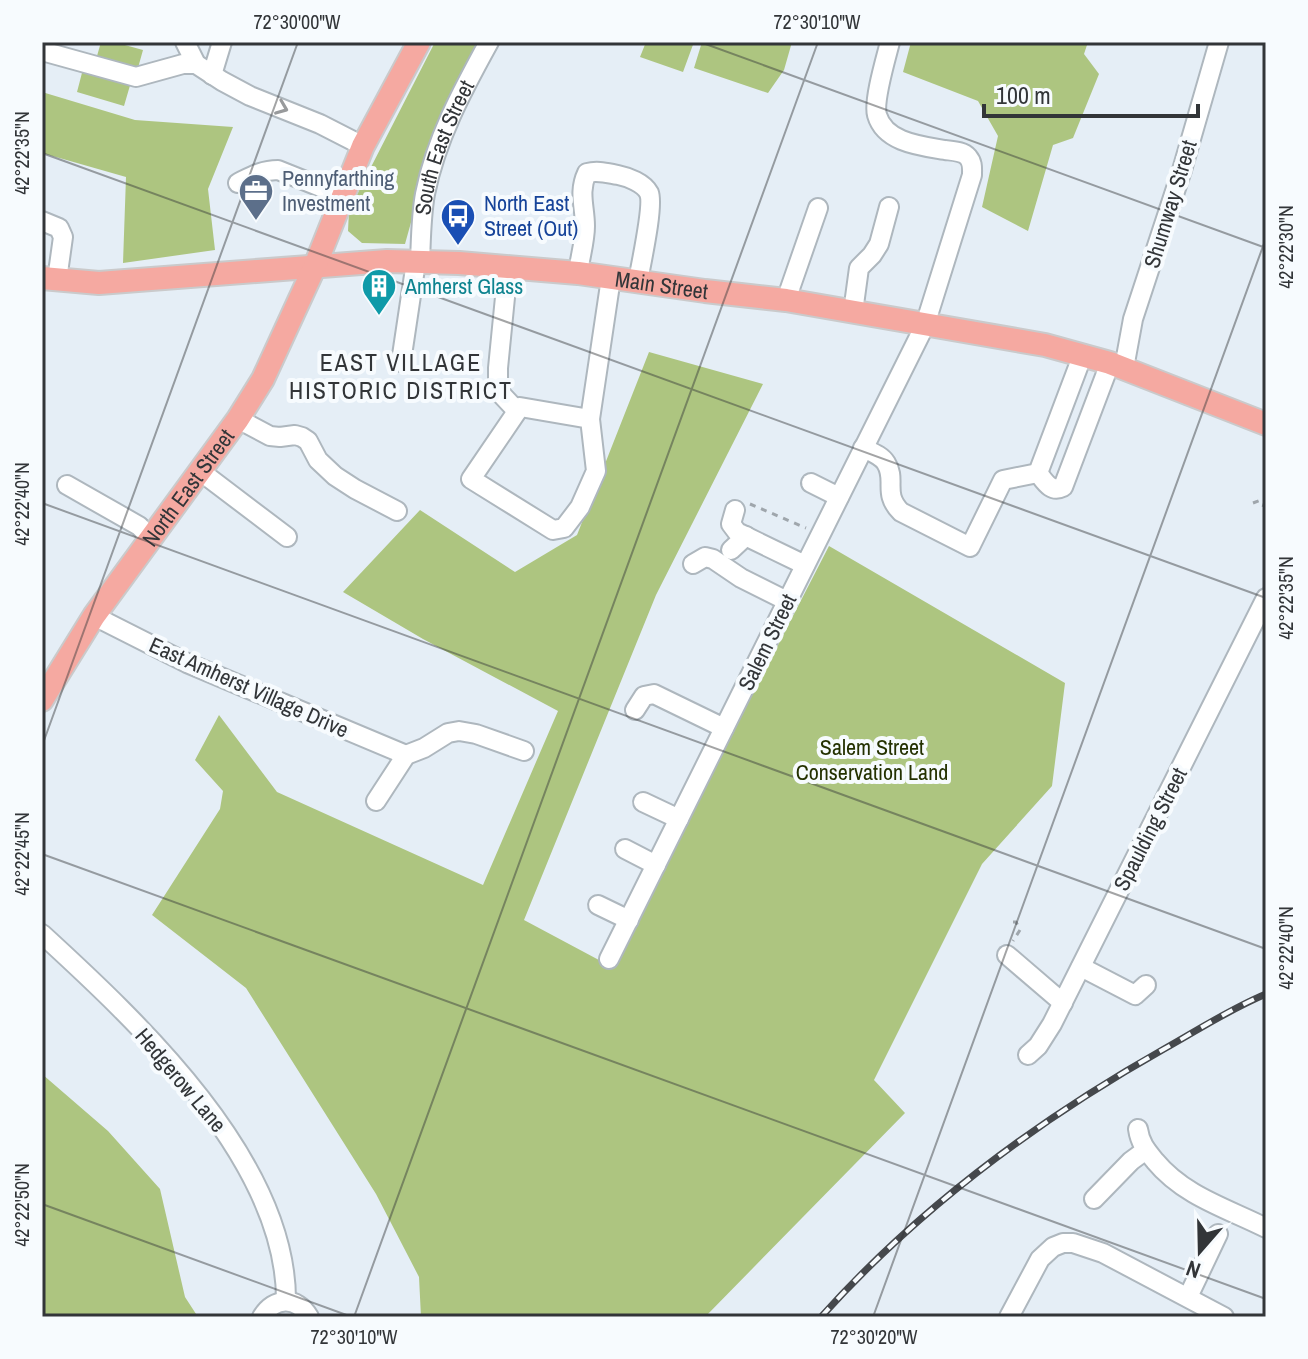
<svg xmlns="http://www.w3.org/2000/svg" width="1308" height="1359" font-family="'Archivo Narrow',sans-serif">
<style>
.green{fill:#adc580}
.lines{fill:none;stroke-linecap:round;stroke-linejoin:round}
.minor-casing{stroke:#aeb7be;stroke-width:22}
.major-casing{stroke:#cacacb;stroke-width:26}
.path{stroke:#9fa6ac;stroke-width:3;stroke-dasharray:6 6;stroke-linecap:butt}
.minor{stroke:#fff;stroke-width:18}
.major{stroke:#f5a9a1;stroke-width:22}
.rail-casing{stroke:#45484c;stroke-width:7}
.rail{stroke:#f7fbfe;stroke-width:4;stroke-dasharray:12;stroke-linecap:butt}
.oneway{stroke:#989a9c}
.ticks{fill:none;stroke:#323538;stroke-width:2;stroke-opacity:0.45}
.labels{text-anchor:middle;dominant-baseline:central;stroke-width:8;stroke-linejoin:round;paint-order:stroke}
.street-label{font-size:22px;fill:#323538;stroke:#f7fbfe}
.service-label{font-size:22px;fill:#4e5e75;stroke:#f7fbfe;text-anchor:start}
.transit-label{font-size:22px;fill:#164399;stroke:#f7fbfe;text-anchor:start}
.culture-label{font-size:22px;fill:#0d838f;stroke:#f7fbfe;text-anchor:start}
.park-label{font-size:22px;fill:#243100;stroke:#f7fbfe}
.neighbourhood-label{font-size:24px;letter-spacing:2px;fill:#323538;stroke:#f7fbfe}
.neatline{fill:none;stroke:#323538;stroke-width:3}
.ticks-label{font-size:20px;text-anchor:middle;fill:#323538}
</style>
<rect width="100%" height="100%" fill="#e5eef6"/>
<path class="green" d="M101,42H114L143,50L136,75L95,63Z
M435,42H485L425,172L405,244L362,243L348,231L349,210Z
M646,42H694L683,72L640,57Z
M702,42H792L784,70L768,93L694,68Z
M911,42H1088L1084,54L1099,74L1073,138L1053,145L1028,231L982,207L998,136L978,101L903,72Z
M83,69L131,82L124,106L77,92Z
M42,92L135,120L233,127L208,189L215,250L123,263L126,177L42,153Z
M649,352L763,384L656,595L524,920L612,967L829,546L1065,683L1052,786L982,864L874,1080L905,1113L705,1317H421L419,1277L376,1194L246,988L152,915L220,809L223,791L195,760L219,715L277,792L483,885L558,711L423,639L343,592L420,510L515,572L577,535Z
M42,1074L108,1131L160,1189L185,1297L198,1317H42Z"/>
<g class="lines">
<g class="minor-casing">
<g id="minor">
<path d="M185,42L196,64L222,81L250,96L320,124L363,146"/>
<path d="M42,51L136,77L183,64H196"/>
<path d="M212,75L222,42"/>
<path d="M238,183C252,176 262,170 278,170L343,196"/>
<path d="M42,221L59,228L63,237L57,280"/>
<path id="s1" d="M420,262C421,239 421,216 425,194C436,139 462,91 489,42"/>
<path d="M508,267L498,368V386L501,394L517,411"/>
<path d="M578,273C580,257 585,241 585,226C585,207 578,192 587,173C598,170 607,173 618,175C628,177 644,183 649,193C654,205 641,264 638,281"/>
<path d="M786,300L818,208"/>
<path d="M853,312L859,268L872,255L879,244L889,207"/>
<path d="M401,362L416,262"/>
<path d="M1124,368L1133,319L1182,170L1219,42"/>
<path d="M238,419L270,436L280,437L295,435L302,437L308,441L318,460L335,476L355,489L397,511"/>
<path d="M590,419L596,471L580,507L564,528L553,530L471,479L520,407L590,419L611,278"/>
<path d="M863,448C871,452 881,455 886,463C897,480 882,493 901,512L970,547L1003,480L1038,473L1083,354"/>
<path d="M200,471L287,537"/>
<path d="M1038,473C1045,482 1051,493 1063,487L1110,363"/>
<path d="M811,483L839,497"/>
<path d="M67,485L139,526L151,538"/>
<path d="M735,510L731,524L737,532L805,565"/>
<path d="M731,550L746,536"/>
<path d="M693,564L705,557L713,559L741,578L787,601"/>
<path d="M94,616L187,663L406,755"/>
<path d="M635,710L644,696L654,694L724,728"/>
<path d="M376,801L406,755L424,748L448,733L459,731L476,734L524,751"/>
<path d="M643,802L679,819"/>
<path d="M625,849L656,865"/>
<path d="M598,905L629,920"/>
<path d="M42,934C138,1022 287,1161 286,1301"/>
<path d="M1007,955L1063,1003"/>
<path d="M609,959L925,325L972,175C972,168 973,163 968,157C963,151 953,151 945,150C922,146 885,143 877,115C873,101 886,58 890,42"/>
<path d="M1081,967L1135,995L1146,985"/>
<path d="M1028,1055L1038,1046L1052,1024L1266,598"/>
<path d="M1138,1129C1140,1143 1146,1150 1155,1161C1184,1196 1226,1208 1266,1228"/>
<path d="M1094,1199L1131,1161L1146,1150"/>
<path d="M1188,1297L1218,1234"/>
<path d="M262,1317C274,1297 297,1296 309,1317"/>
<path d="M1009,1317L1040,1259L1053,1247L1063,1243H1073L1103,1253L1224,1317"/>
</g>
</g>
<g class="major-casing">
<g id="major">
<path id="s2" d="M42,278L99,283L387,261L459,263L578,273L705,291L786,300L1045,345L1110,363L1266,424"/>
<path id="s3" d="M42,700L94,616L238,419L263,379L315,266L363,146L419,42"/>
</g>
</g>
<path class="path" d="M1253,503L1266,498
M750,504L806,528
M1263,507L1266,499
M1013,922H1016L1020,930L1013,941"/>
<use href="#minor" class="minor"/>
<use href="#major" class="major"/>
<g class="rail-casing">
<path id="rail" d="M821,1317C918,1209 1038,1120 1164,1049C1198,1030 1230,1009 1266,994"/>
</g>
<use href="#rail" class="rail"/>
</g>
<defs><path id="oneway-chevron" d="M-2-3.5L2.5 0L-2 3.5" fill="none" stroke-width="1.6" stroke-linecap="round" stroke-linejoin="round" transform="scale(2)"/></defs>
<use class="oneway" href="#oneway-chevron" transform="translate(282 108) rotate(22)"/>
<path class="ticks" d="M700,42L1266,248M42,153L1266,598M42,503L1266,949M42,746L298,42M42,854L1266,1299M42,1204L352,1317M354,1317L818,42M873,1317L1266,238"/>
<defs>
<g id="office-pin" transform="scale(1.8)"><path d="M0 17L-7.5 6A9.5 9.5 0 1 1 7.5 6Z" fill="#5c6f8a" stroke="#f7fbfe"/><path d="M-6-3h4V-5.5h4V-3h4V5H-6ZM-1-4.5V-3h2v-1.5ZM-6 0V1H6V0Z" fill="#fff"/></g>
<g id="bus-pin" transform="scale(1.8)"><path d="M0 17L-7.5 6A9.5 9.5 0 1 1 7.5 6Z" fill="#1a4fb4" stroke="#f7fbfe"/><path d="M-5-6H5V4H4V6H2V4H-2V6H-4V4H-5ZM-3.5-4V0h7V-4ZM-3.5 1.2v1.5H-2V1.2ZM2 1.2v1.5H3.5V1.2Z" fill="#fff"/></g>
<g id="building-pin" transform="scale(1.8)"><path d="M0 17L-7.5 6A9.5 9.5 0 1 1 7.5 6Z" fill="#0f9aa8" stroke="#f7fbfe"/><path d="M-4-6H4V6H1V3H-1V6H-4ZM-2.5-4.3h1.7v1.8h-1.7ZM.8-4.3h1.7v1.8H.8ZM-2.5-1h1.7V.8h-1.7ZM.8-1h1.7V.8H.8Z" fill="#fff"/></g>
</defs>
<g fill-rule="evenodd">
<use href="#office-pin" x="256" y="191"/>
<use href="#bus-pin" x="458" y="216"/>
<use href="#building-pin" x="379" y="286"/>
</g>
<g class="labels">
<g class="street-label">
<text stroke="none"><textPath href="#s1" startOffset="118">South East Street</textPath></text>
<text transform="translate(1170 204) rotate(-73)">Shumway Street</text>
<text stroke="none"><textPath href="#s2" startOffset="622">Main Street</textPath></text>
<text stroke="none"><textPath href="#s3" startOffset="258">North East Street</textPath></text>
<text transform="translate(767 642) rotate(-64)">Salem Street</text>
<text transform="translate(249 687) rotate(24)">East Amherst Village Drive</text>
<text transform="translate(1150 829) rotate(-63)">Spaulding Street</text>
<text transform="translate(181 1080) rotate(50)">Hedgerow Lane</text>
</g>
<g class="service-label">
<text x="282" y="178">Pennyfarthing<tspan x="282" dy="25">Investment</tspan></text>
</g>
<g class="transit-label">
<text x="484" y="203">North East<tspan x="484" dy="25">Street (Out)</tspan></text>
</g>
<g class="culture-label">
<text x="405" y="286">Amherst Glass</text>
</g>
<g class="park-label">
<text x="872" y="747">Salem Street<tspan x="872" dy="25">Conservation Land</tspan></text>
</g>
<g class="neighbourhood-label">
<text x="401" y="362">EAST VILLAGE<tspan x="401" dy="28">HISTORIC DISTRICT</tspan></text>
</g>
</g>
<rect width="1308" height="1359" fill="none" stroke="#f7fbfe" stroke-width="88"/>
<g transform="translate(1200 1251) rotate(200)" stroke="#f7fbfe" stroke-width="6" paint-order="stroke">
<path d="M0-6L14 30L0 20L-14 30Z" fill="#323538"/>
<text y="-12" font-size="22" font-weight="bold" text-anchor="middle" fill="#323538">N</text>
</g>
<path d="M984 104v12h214v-12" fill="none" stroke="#323538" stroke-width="4"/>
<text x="996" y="104" font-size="24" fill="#323538" stroke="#f7fbfe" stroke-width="6" paint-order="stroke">100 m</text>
<rect x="44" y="44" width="1220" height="1271" class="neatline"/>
<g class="ticks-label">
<text x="297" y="29">72°30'00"W</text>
<text x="817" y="29">72°30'10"W</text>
<text transform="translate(22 153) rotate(-90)" y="7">42°22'35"N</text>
<text transform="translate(1286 247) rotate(-90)" y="7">42°22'30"N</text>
<text transform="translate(22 504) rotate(-90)" y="7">42°22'40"N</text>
<text transform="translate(1286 598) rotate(-90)" y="7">42°22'35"N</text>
<text transform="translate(22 854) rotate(-90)" y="7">42°22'45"N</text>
<text transform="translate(1286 948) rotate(-90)" y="7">42°22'40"N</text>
<text transform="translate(22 1205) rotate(-90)" y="7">42°22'50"N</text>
<text x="354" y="1344">72°30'10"W</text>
<text x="874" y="1344">72°30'20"W</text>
</g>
</svg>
